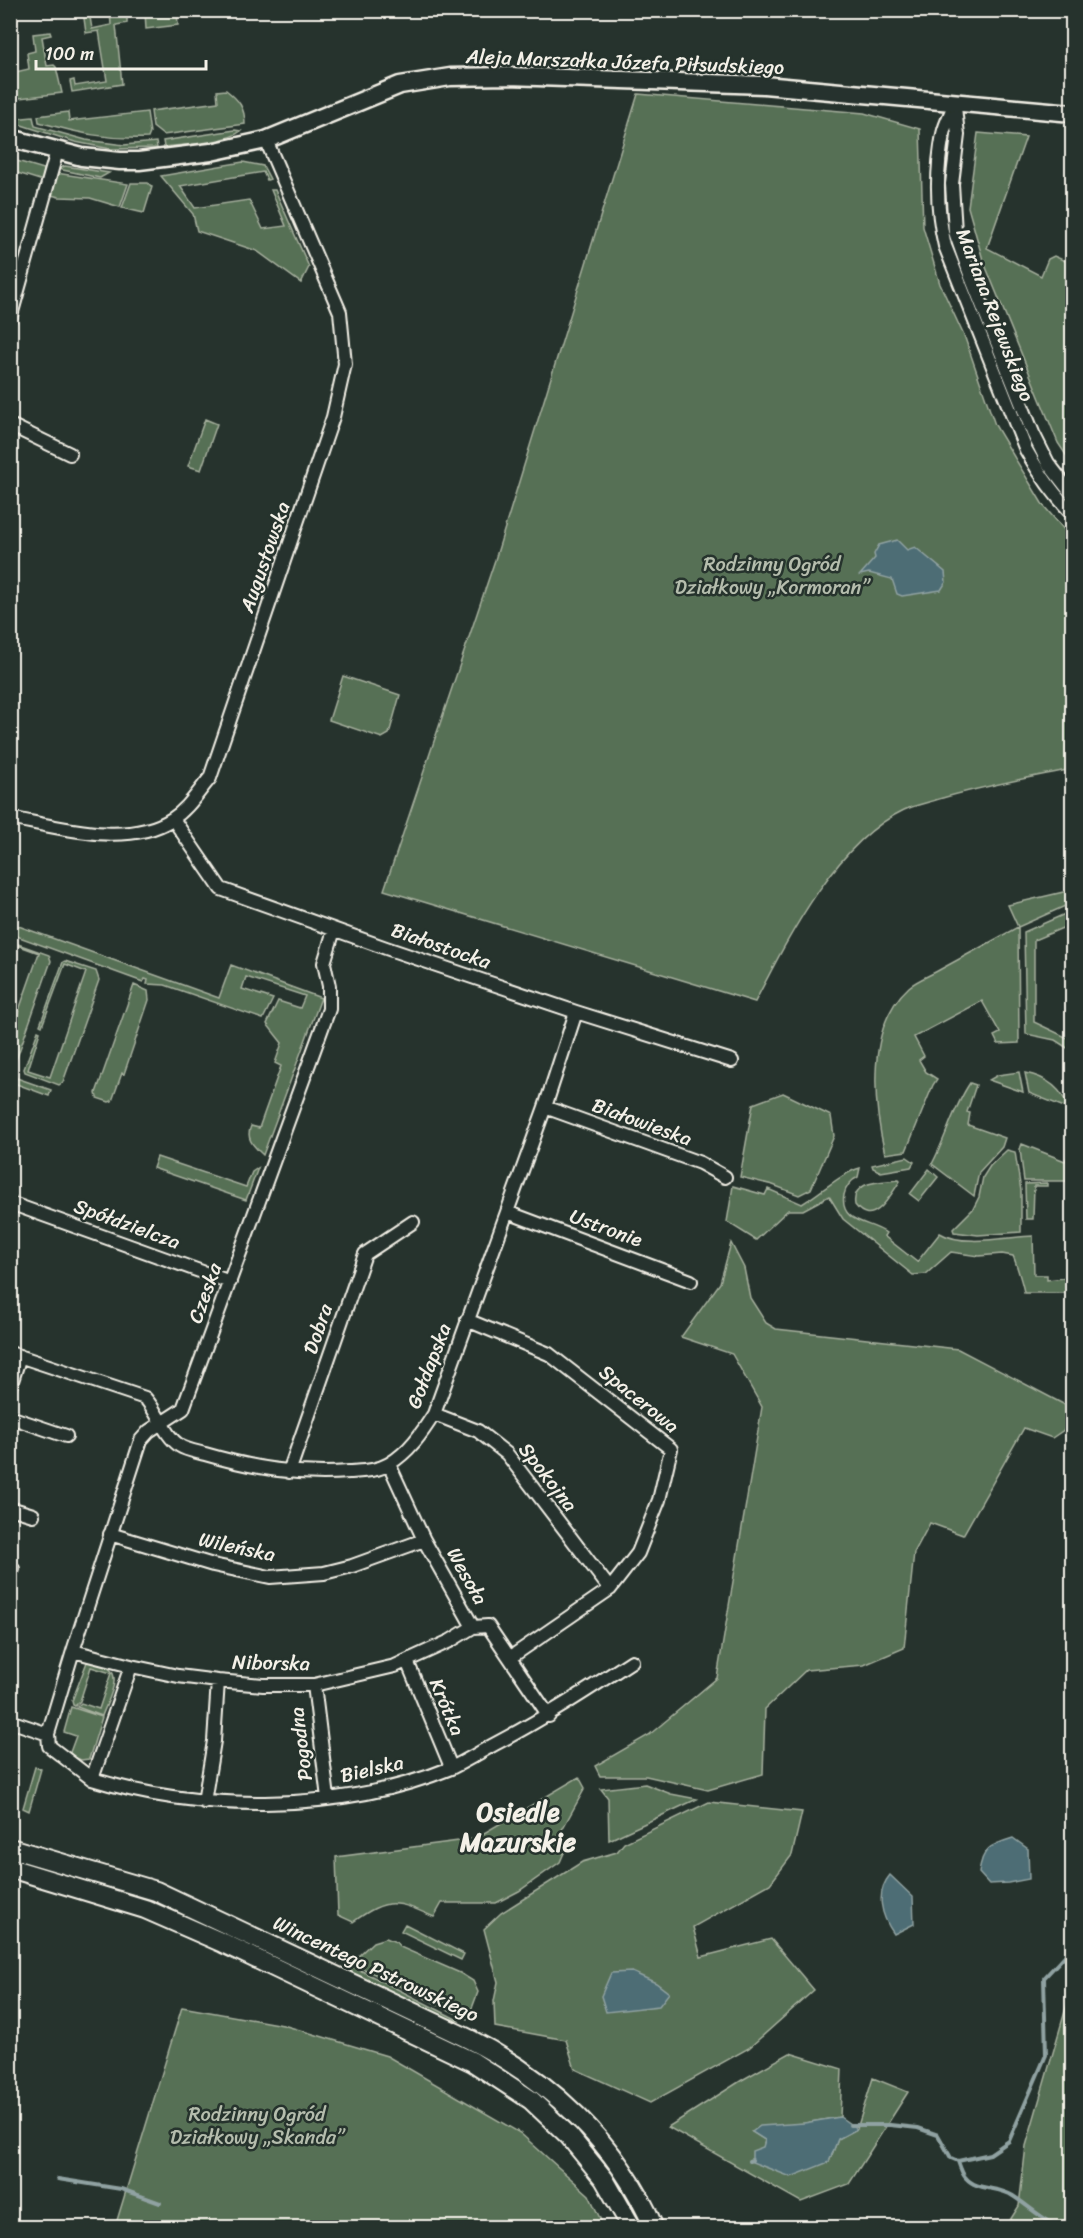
<svg xmlns="http://www.w3.org/2000/svg" width="1083" height="2238" font-family="Sriracha,sans-serif">
<style>
.green{fill:#576f55;stroke:#a6b09e;stroke-width:1.5}
.water{fill:#4d6d74;stroke:#90a2a2;stroke-width:1.5}
.lines{fill:none;stroke-linecap:round;stroke-linejoin:round}
.stream{stroke:#90a2a2;stroke-width:4}
.minor-casing{stroke:#f4f1e8;stroke-width:16}
.tertiary-casing{stroke:#f4f1e8;stroke-width:21}
.secondary-casing{stroke:#f4f1e8;stroke-width:22}
.minor{stroke:#26332d;stroke-width:12}
.tertiary{stroke:#26332d;stroke-width:16}
.secondary{stroke:#26332d;stroke-width:18}
.labels{text-anchor:middle;dominant-baseline:central;stroke-width:5;stroke-linejoin:round;paint-order:stroke}
.street-label{font-size:20px;fill:#f4f1e8;stroke:#26332d}
.park-label{font-size:20px;fill:#b5bdad;stroke:#26332d}
.district-label{font-size:26px;font-weight:bold;fill:#f4f1e8;stroke:#26332d}
</style>
<rect width="100%" height="100%" fill="#26332d"/>
<filter id="ink" filterUnits="userSpaceOnUse"><feTurbulence type="fractalNoise" baseFrequency=".0167" numOctaves="2"/><feDisplacementMap in="SourceGraphic" scale="12" xChannelSelector="R" yChannelSelector="G"/><feConvolveMatrix kernelMatrix="1 2 1 2 8 2 1 2 1" color-interpolation-filters="sRGB"/></filter>
<g filter="url(#ink)">
<path class="green" d="M83,11H89L92,29L111,25L110,11H127V23L116,25L122,84L72,92L70,81L74,80L75,86L107,81L99,31L86,33Z
M145,11H177L178,25L146,29Z
M50,32L51,35L42,37L47,66L54,65L56,67L62,93L11,99V73L29,69L27,53L35,51L33,34Z
M226,90C239,100 245,108 245,124L163,135L153,127L151,111L218,102L217,91Z
M638,94L864,113L920,129L923,227L940,284L965,338L995,425L1043,505L1066,532L1072,536V769C1028,778 982,786 939,799C927,803 914,805 904,810C836,842 788,938 755,1002L384,890L495,560Z
M68,112L69,121L147,112L150,133L148,138C108,140 78,133 39,122L38,116Z
M33,117L35,126L86,140L124,145L156,142L157,148L111,149L75,142L12,122L13,119Z
M235,130L241,131C226,143 183,145 164,147L163,141Z
M978,133L1026,137L987,248L1041,276L1048,259L1054,256L1072,264V464L1058,443L983,260L968,207Z
M10,159L44,169L43,181L11,171Z
M243,162L263,166L270,179L267,180L263,172L180,186L195,208L249,200L263,229L286,226L271,190H275L309,267L301,283L257,251L197,231L193,214L161,176Z
M65,166L109,173L100,178L58,169Z
M56,173L128,184L120,207L90,198L59,197L51,195Z
M131,183H148L152,187L144,213L122,208Z
M205,419L217,424L201,470L188,466Z
M343,676L400,695L389,734L382,738L329,720Z
M1072,890V903L1018,927L1019,1043L998,1044L994,1036L1000,1033L982,1001L914,1037L924,1056L919,1060L926,1072L937,1079L933,1085L906,1151L885,1154C873,1102 866,1026 909,987C917,980 931,975 941,969C967,955 992,941 1018,927L1008,905Z
M1072,911V924L1034,940V1022L1072,1040V1051L1055,1040L1026,1034L1024,932Z
M10,923L219,998L231,965L321,998L263,1155C254,1146 245,1139 251,1126L259,1128L281,1066L275,1063L282,1043L267,1024L278,1001L300,1008L305,996L246,977L242,989L273,999L263,1019L165,985L147,984L148,980L145,979L143,982L11,934Z
M15,943L49,955L51,961L14,1066L11,1067V1033L39,953L17,945L11,962V954Z
M65,961L96,971L99,980L63,1082L59,1085L25,1072L24,1069L38,1031L40,1032L28,1070L50,1077L86,972L65,964L42,1026L40,1025L63,962Z
M134,985L148,991L149,1000L124,1074L122,1073L112,1101L109,1102L97,1098L96,1093Z
M1019,1072L1023,1092L989,1080L998,1075Z
M1025,1073C1046,1077 1062,1089 1069,1109L1029,1093Z
M11,1076L51,1090L49,1096L11,1082Z
M970,1083L976,1085L967,1112L970,1113L968,1125L1005,1138L1002,1147L979,1172L974,1196L932,1164C946,1138 953,1108 970,1083Z
M783,1093L831,1116L834,1136L811,1189L799,1195L773,1185L740,1177L753,1104Z
M1022,1144L1065,1161L1072,1149V1183L1065,1181H1024L1020,1149Z
M1007,1150L1015,1152L1021,1191V1232L978,1235L954,1232L953,1229L973,1209L979,1197L983,1177L990,1166Z
M157,1157L246,1187L252,1172L258,1168L246,1200L153,1168Z
M907,1157L914,1162L911,1167L881,1172L873,1168L872,1165Z
M860,1168L858,1177C851,1180 845,1188 844,1195C839,1224 871,1221 886,1233L884,1236L917,1262L940,1233C962,1247 1008,1237 1033,1236L1034,1275H1047V1280L1072,1277V1293H1024C1024,1289 1015,1259 1013,1256L1002,1254L979,1256L951,1252L926,1274L913,1275L843,1219L829,1196L803,1210H788L756,1240L727,1222L733,1186L765,1195L768,1189L802,1204C819,1194 843,1172 860,1168Z
M929,1169L938,1177L919,1201L910,1194Z
M899,1180L900,1181C890,1196 873,1229 855,1205C851,1180 881,1182 899,1180Z
M1047,1183V1186H1034L1033,1219H1026L1025,1184Z
M731,1243L744,1268L750,1298L766,1323L776,1329L958,1349L1069,1407L1068,1427L1052,1438L1024,1428L963,1535L930,1523L914,1553L904,1648L864,1665L806,1670L765,1709L763,1774L708,1790L646,1776H600L595,1766L649,1735L717,1678L762,1407L732,1354L681,1337L720,1283Z
M87,1662C93,1662 97,1663 102,1665C126,1672 108,1699 102,1716L77,1707L81,1703L99,1709L111,1673L91,1667L80,1701L75,1706L73,1705L72,1701Z
M71,1707L102,1717L89,1759L81,1760L69,1755L76,1736L64,1732Z
M35,1767L41,1769L29,1811L23,1808Z
M579,1777L585,1788L558,1837L567,1846L560,1862L519,1891L496,1903H442L434,1917C396,1900 388,1897 353,1922L338,1915L336,1857L474,1839Z
M645,1784L671,1794L697,1799L609,1840L608,1798L601,1789Z
M709,1802L802,1812L792,1855L770,1884L693,1927L701,1957L771,1939L814,1990L749,2048L650,2103L575,2069L566,2040L495,2027L494,2001L498,1982L484,1929L501,1913L582,1862L617,1852L624,1843Z
M69,1870L151,1896L441,2032L439,2035L434,2034L374,2004L349,1996L67,1877Z
M405,1924L464,1954L461,1960L401,1931Z
M386,1938L396,1942L400,1947L460,1973L473,1981L478,1992L468,2019L360,1967L353,1961L373,1942Z
M348,1966H352L460,2021L434,2015L347,1973Z
M1072,1987V2227L1005,2228L1019,2206L1026,2146Z
M182,2007L283,2025L387,2056L520,2133L589,2195L604,2227H115Z
M790,2053L842,2069L840,2117L752,2132L765,2140L764,2147L829,2162L838,2139L857,2129L873,2078L908,2092L849,2184L801,2202L668,2127L742,2080Z"/>
<path class="water" d="M897,540L907,550L915,547L945,572L946,582L941,590L902,596L897,594L892,579L869,573L860,575L875,558L874,554L879,545Z
M1013,1838L1028,1849L1029,1879L1008,1883L989,1884L979,1873C982,1848 990,1845 1013,1838Z
M890,1875L913,1897L914,1924L894,1934C881,1916 875,1893 890,1875Z
M632,1972L656,1983L669,1993L659,2006L606,2012L601,1996L611,1973Z
M840,2117L857,2129L838,2139L829,2162L791,2177L752,2162V2151L763,2147L765,2140L752,2132L760,2126L804,2123Z"/>
<g class="lines">
<path class="stream" d="M850,2125H890L918,2128L938,2135L951,2158L958,2161L990,2154L1009,2141L1046,2055L1044,1978L1072,1948
M749,2161L752,2160
M958,2161C960,2167 962,2174 966,2178C977,2191 999,2186 1013,2196C1027,2205 1037,2215 1052,2223L1053,2228
M58,2179L121,2189L160,2203"/>
<g class="minor-casing">
<path id="minor" d="M955,103C951,113 945,124 943,134C936,171 936,209 945,246L1026,450C1039,473 1053,494 1072,513
M955,107L958,135L952,184L955,232L971,277L1033,433L1048,463L1072,494
M10,319L57,151
M10,425L70,454
M10,818C58,827 128,848 172,819C188,809 198,792 210,778L333,417L345,364L340,312L266,140
M173,819L221,889L386,948L576,1012L732,1061
M545,1107L700,1163L725,1177
M10,1203L230,1282
M507,1212L691,1281
M467,1320L549,1354L671,1449L659,1500L638,1553L610,1589L511,1657
M10,1353L145,1398C158,1412 164,1435 180,1446C186,1450 198,1452 205,1454C253,1468 299,1476 349,1472C363,1471 377,1471 389,1464C409,1452 422,1433 434,1414L545,1107L576,1012
M10,1387L20,1356
M434,1414L478,1431L507,1454L610,1589
M10,1417L66,1436
M389,1464L424,1540L473,1627L488,1626L549,1716
M289,1472L365,1254L413,1222
M10,1508L33,1515
M110,1534L213,1565L270,1577L324,1573L352,1566L424,1540
M10,1568L13,1569
M73,1651L131,1666L92,1779L49,1746L48,1734L73,1651L141,1440L149,1431L183,1409L329,1009V986L324,963L334,930
M407,1661L451,1767
M131,1666L178,1676L218,1681L263,1685H314L395,1666L450,1641L473,1627
M314,1685L328,1798
M10,1721L48,1734
M92,1779C202,1813 344,1812 451,1768C466,1761 480,1752 495,1744C543,1719 586,1691 632,1661
M204,1802L214,1741L218,1681"/>
</g>
<g class="tertiary-casing">
<path id="tertiary" d="M10,138L82,157L120,161H139L211,152L266,140L400,85L450,77L509,76L764,85L1072,113"/>
</g>
<g class="secondary-casing">
<path id="secondary" d="M10,1848L156,1891L467,2038C548,2078 618,2143 654,2228
M10,1868L145,1909L223,1943L473,2062L531,2100L569,2136L604,2179L632,2228"/>
</g>
<use href="#minor" class="minor"/>
<use href="#tertiary" class="tertiary"/>
<use href="#secondary" class="secondary"/>
</g>
</g>
<g class="labels">
<g class="street-label">
<text transform="translate(625 62) rotate(2)">Aleja Marszałka Józefa Piłsudskiego</text>
<text transform="translate(995 315) rotate(69)">Mariana Rejewskiego</text>
<text transform="translate(265 557) rotate(-71)">Augustowska</text>
<text transform="translate(441 946) rotate(19)">Białostocka</text>
<text transform="translate(642 1122) rotate(20)">Białowieska</text>
<text transform="translate(127 1224) rotate(20)">Spółdzielcza</text>
<text transform="translate(606 1228) rotate(20)">Ustronie</text>
<text transform="translate(205 1293) rotate(-70)">Czeska</text>
<text transform="translate(318 1329) rotate(-71)">Dobra</text>
<text transform="translate(429 1366) rotate(-69)">Gołdapska</text>
<text transform="translate(639 1399) rotate(39)">Spacerowa</text>
<text transform="translate(548 1477) rotate(52)">Spokojna</text>
<text transform="translate(237 1547) rotate(12)">Wileńska</text>
<text transform="translate(467 1576) rotate(61)">Wesoła</text>
<text transform="translate(271 1663) rotate(1)">Niborska</text>
<text transform="translate(447 1707) rotate(67)">Krótka</text>
<text transform="translate(301 1744) rotate(-97)">Pogodna</text>
<text transform="translate(372 1769) rotate(-13)">Bielska</text>
<text transform="translate(376 1969) rotate(25)">Wincentego Pstrowskiego</text>
</g>
<g class="park-label">
<text x="772" y="564">Rodzinny Ogród<tspan x="772" dy="23">Działkowy „Kormoran”</tspan></text>
<text x="257" y="2114">Rodzinny Ogród<tspan x="257" dy="23">Działkowy „Skanda”</tspan></text>
</g>
<g class="district-label">
<text x="518" y="1812">Osiedle<tspan x="518" dy="30">Mazurskie</tspan></text>
</g>
</g>
<rect width="1083" height="2238" fill="none" stroke="#26332d" stroke-width="36"/>
<rect x="18" y="18" width="1047" height="2202" fill="none" stroke="#f4f1e8" stroke-width="2" filter="url(#ink)"/>
<path d="M36 60v9h170v-9" fill="none" stroke="#f4f1e8" stroke-width="3"/>
<text x="45" y="60" font-size="18" fill="#f4f1e8" stroke="#26332d" stroke-width="4.5" paint-order="stroke">100 m</text>
</svg>
